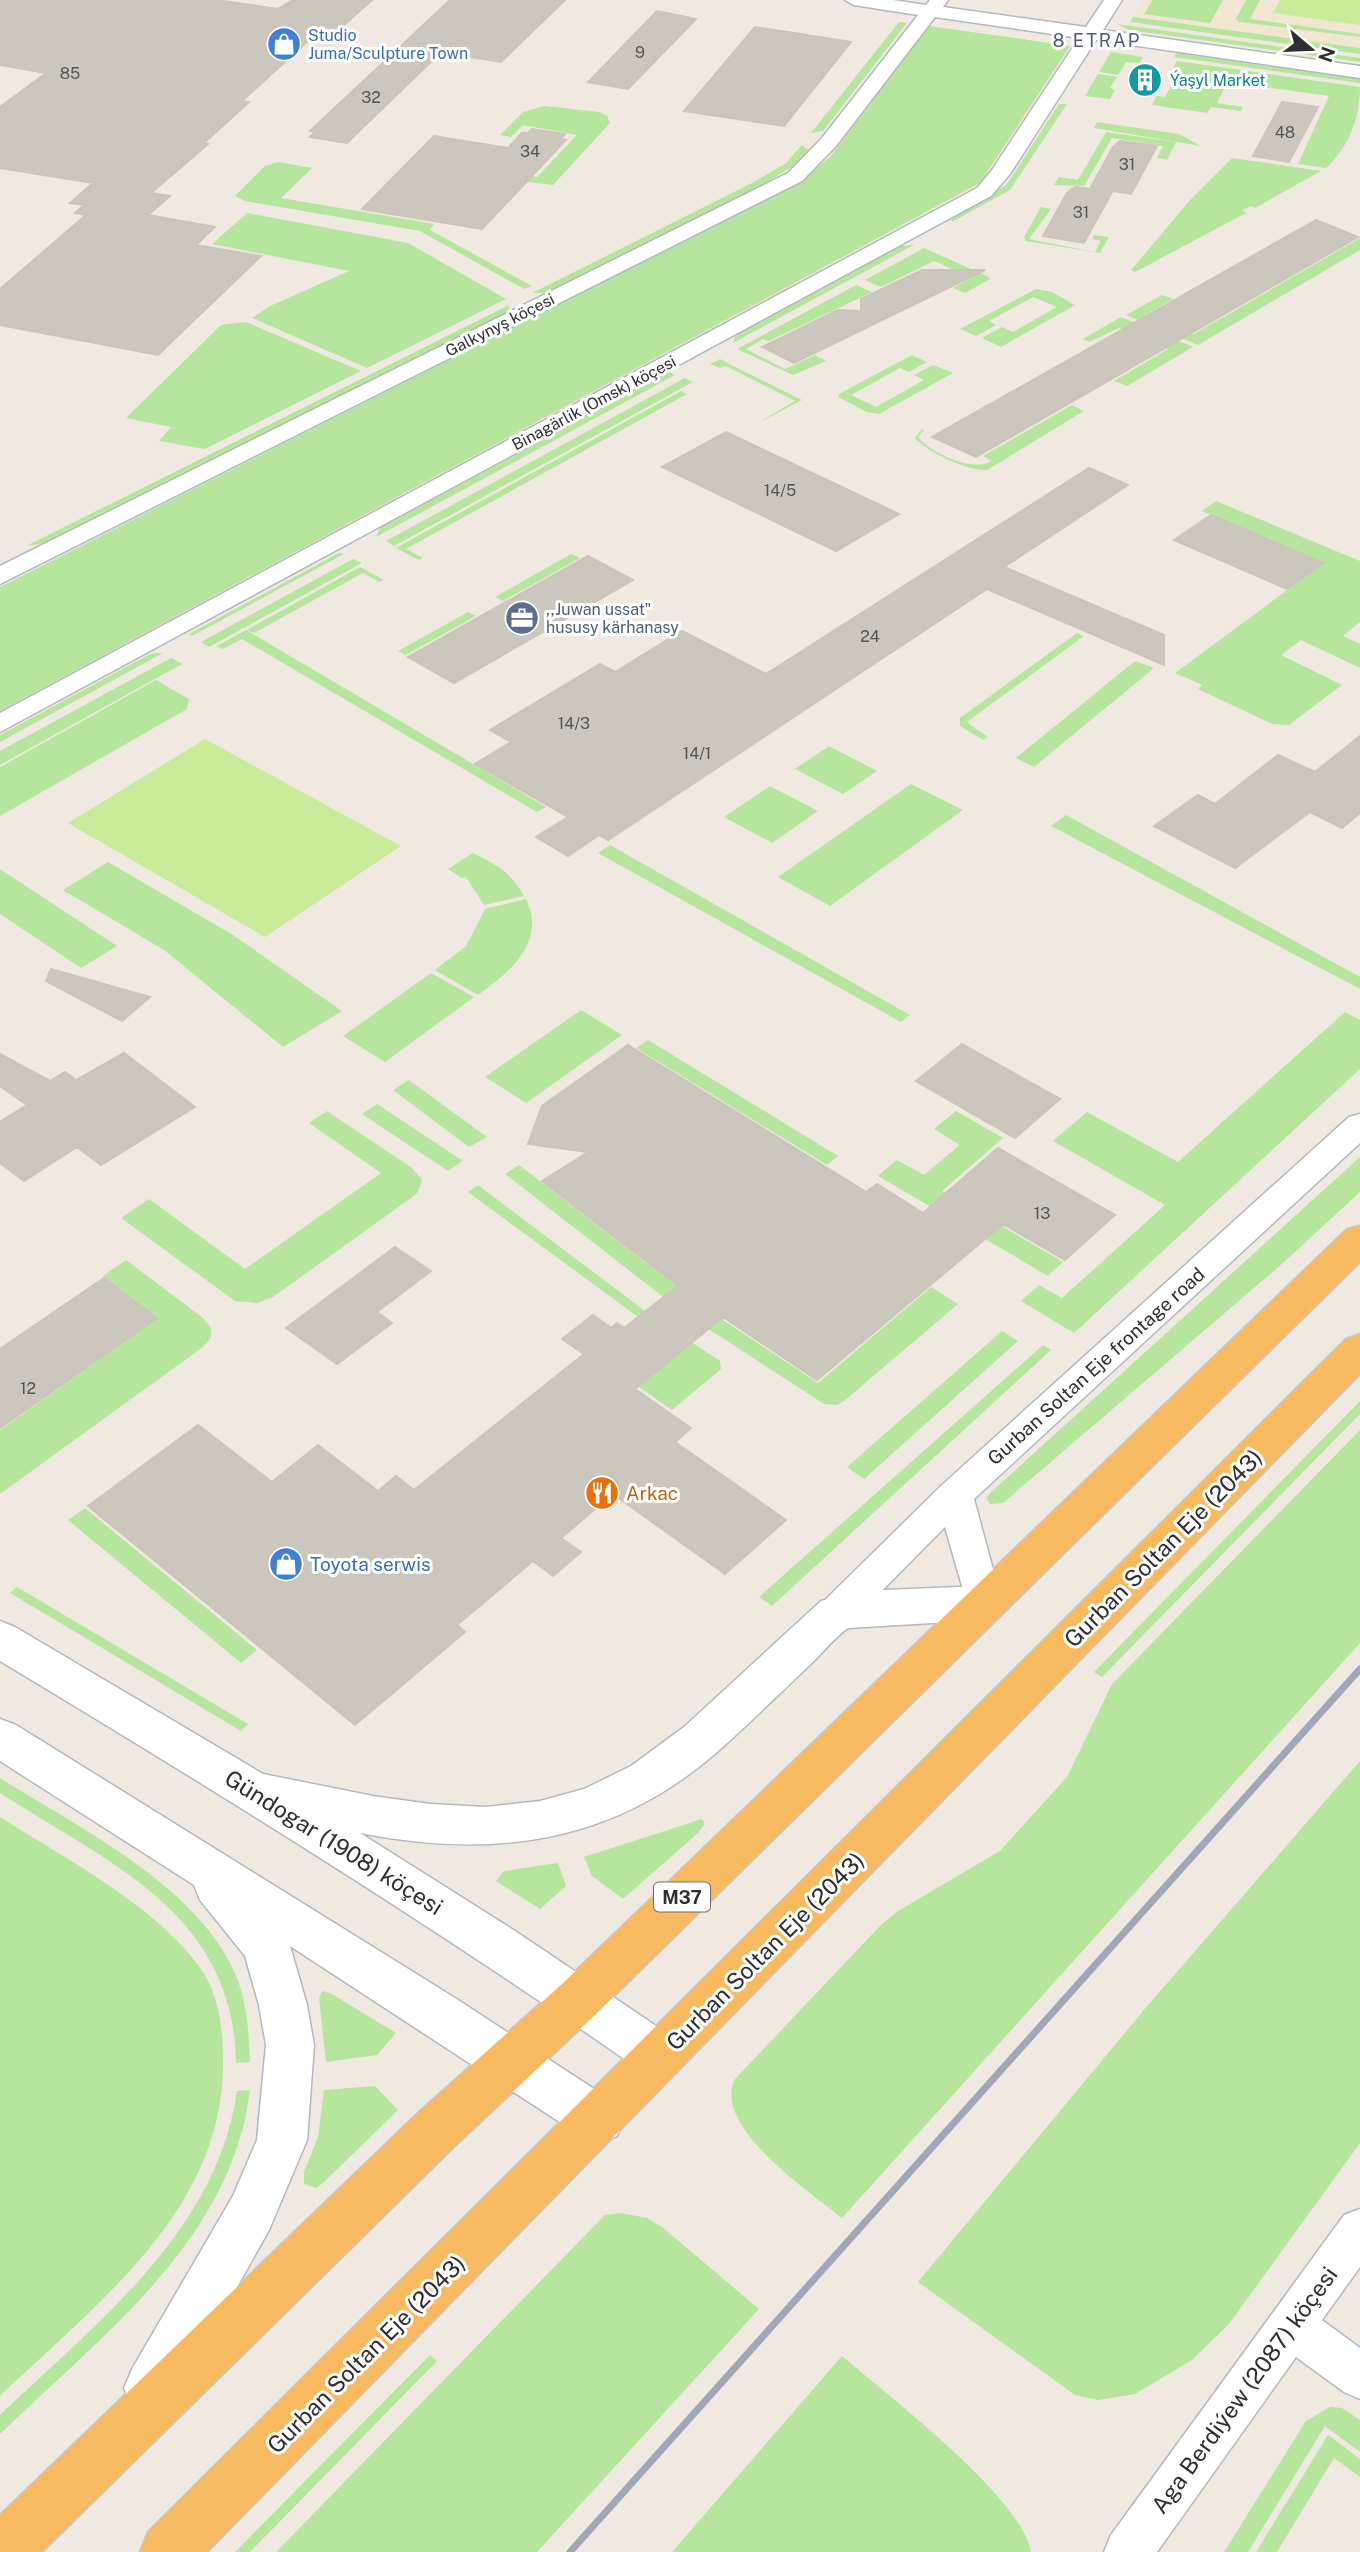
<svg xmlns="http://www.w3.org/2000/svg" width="1360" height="2552" font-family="'Public Sans',sans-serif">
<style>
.education{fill:#f0e6d1}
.green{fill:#b6e59e}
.pitch{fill:#c9ec9a}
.building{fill:#cbc7bf;stroke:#cbc5ba;stroke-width:2}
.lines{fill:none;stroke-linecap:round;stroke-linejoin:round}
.minor-casing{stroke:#b4b7c1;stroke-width:3}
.secondary-casing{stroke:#b4b7c1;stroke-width:3}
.trunk-casing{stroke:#c9c9c9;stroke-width:3}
.minor{fill:#fff;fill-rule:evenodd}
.secondary{fill:#fff;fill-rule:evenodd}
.trunk{fill:#f8ba60;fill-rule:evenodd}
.rail{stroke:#a3a6b8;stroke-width:7}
.labels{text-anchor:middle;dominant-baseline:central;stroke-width:6;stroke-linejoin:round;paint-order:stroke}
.far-shop-label{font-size:16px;fill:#366cbe;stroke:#fff;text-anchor:start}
.number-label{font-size:16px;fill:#555452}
.far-culture-label{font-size:16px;fill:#0d838f;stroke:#fff;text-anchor:start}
.far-street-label{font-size:16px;fill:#2e2e2e;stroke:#fff}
.far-service-label{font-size:16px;fill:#4e5e75;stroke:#fff;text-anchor:start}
.far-neighbourhood-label{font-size:18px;letter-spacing:2px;fill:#4d5680;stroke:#fff}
.shield{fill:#fff;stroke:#6d6d6d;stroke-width:2}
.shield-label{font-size:18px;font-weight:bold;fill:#2e2e2e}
.street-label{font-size:19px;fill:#2e2e2e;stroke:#fff}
.food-label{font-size:19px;fill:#c56008;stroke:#fff;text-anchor:start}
.shop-label{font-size:19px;fill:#366cbe;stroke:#fff;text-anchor:start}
.near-street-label{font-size:23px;fill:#2e2e2e;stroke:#fff}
</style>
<rect width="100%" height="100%" fill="#efe9e1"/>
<path class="education" d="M1144,0H1360V54L1130,22Z"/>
<path class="green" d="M1153,0H1223L1210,23L1144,14Z
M1246,0H1260L1250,19L1360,34V37L1239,22L1236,19Z
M1133,17L1360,48V54L1130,22Z
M899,22L907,23L823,131L811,133Z
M1117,24L1360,58V62L1129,30Z
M929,26L1070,46L980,183L0,711V587L793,186L830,157Z
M1111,52L1143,57L1139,63L1126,62L1118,75L1099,72Z
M1176,53L1360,79V83L1174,57Z
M1177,61L1360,87C1360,118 1349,147 1326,168L1298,164L1329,96L1228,82L1217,103L1243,107L1241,111L1211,107L1207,113L1152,105L1157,96L1165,97L1180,70L1173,68Z
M1098,74L1117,77L1110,88L1115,90L1110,99L1085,96Z
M1059,104H1067L1010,190L952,222V219L1007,184Z
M545,106L599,112L607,116L610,123L553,185L481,176L482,168L537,177L577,135L523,125L511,137L500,135L523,112Z
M1097,122L1179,134L1201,146L1094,128Z
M1106,132L1176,142L1167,160L1157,158L1163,146L1112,138L1084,186L1054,185L1059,177L1078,180Z
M802,145L808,150L795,165L762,185L547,293H532L754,182L786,163Z
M1232,158L1321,171L1255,208L1251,206L1242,210L1246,213L1135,272L1131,270L1191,199Z
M278,162L312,168L281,198L434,224L430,230L532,286L524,289L420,231L245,201L235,196L265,166Z
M1041,207L1051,209L1029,239L1095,252L1101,241L1092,239L1094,235L1109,237L1100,253L1026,241L1024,237Z
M247,213L408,243L506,299L367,368L252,318L270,306L349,271L212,244Z
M1360,238V250L1198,345L1126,315L1162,295L1173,299L1147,314L1194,334Z
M914,245L733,343L735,336L901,246Z
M924,248L989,277L990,279L965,293L953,288L971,278L934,261L881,287L865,280Z
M856,285L872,292L769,341L763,339L746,349L785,369L815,355L826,361L793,375L737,349Z
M1036,289L1052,292L1075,305L1001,347L982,338L1002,327L1013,332L1057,307L1033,297L989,321L996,325L976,336L960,329Z
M509,305L510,312L47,543L26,546Z
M1121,317L1193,347L1127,386L1114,381L1168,349L1119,328L1089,342L1083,339Z
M246,322L361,371L205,449L159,441L171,427L126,418L221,325Z
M912,355L927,362L909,372L900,368L851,395L876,407L924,380L914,375L933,365L953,373L879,414L867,412L838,397L839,394Z
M720,359L729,364L802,400L758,423L795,401L726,366L720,368L710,364Z
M669,372L675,375L376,537L380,528Z
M685,378L693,382L394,546L386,541Z
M681,391L687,394L406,549L423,558L419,560L396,548Z
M1072,405L1084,411L987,470C967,471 929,453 915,438L922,429L924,430L918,437C931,453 973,473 992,461L983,456Z
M1216,501L1360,561V622L1343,636L1360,644V668L1301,640L1281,655L1342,685L1289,725L1272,724L1198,689L1202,685L1175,673L1324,563L1202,511Z
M339,553L344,554L192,636L189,634Z
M571,554L580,558L503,601L495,597Z
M353,559L362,563L209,647L201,642Z
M360,567L384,580L379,582L363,573L254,633L247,630Z
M468,612L476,616L406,655L398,651Z
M246,630L546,807L537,812L242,639L223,649L217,646Z
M1077,633L1084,636L967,722L988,737L983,740L960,726V718Z
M163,653L0,742V735L150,654Z
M171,658L182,664L0,765V751Z
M1135,661L1154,668L1034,767L1016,758Z
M156,680L189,699L187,709L0,816V767Z
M829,746L877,771L843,794L795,769Z
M911,784L963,810L830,906L778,877Z
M770,786L818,811L772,843L724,817Z
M1066,815L1360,977V989L1051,826Z
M610,845L910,1015L901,1022L598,853Z
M473,853C496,865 510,871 524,896L484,905L466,877L462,878L448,869Z
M108,862L233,935L342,1011L283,1047L164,950L63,890Z
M0,869L117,946L81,968L0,914Z
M526,899C547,942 510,972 478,995L435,970L466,946L485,909Z
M431,973L474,997L385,1062L343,1036Z
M581,1010L622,1035L526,1103L485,1077Z
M1345,1012L1360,1020V1069L1074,1333L1021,1301L1039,1285L1062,1298L1165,1205L1053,1141L1087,1112L1178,1162Z
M648,1040L838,1156L827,1165L636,1048Z
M409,1080L487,1137L469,1147L393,1090Z
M377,1104L463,1161L448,1171L362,1114Z
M327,1111L412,1168L422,1180L418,1192L411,1198L273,1297L257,1303L235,1301L121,1218L149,1199L245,1269L381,1173L309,1123Z
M956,1111L1003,1138L942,1191L970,1208L955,1221L878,1176L897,1160L924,1175L960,1145L934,1129Z
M1360,1157V1192L1283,1263L1003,1503L990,1504L987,1499L989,1494Z
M519,1165L702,1306L818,1383L931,1287L958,1304L844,1401L837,1405L824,1404L684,1313L505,1174Z
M478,1185L645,1311L720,1361L721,1369L672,1410L639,1387L683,1350L468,1192Z
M995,1222L1063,1262L1048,1276L980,1236Z
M126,1260L203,1318L211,1328V1338L203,1347L0,1494V1430L158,1318L103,1276Z
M1002,1331L1018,1341L864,1479L847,1467Z
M1043,1345L1051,1350L772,1606L759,1597Z
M1360,1401V1414L1102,1677L1094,1672Z
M1360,1430V1643L842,2218C810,2192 711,2126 735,2079L881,1925L898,1911L1000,1851L1067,1777L1112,1684Z
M85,1508L257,1650L241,1663L68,1520Z
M17,1587L248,1724L241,1731L10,1593Z
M1360,1761V2143L1229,2324L1192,2360L1135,2394L1098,2400L1075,2395L918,2282L1143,2011Z
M0,1778C79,1828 201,1887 237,1978C247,2004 249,2033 250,2062L236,2063C234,1913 110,1864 0,1793Z
M0,1817C63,1857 158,1907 201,1969C219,1995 223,2030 223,2060C225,2209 98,2302 0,2396Z
M702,1819L705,1824L698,1833L623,1899L592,1876L584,1857Z
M558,1863L566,1886L540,1909L496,1881L504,1871Z
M322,1991L330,1993L396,2033L377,2055L326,2062L319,1998Z
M375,2086L398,2110L323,2183L316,2188L304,2184V2172L318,2137L324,2090Z
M250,2090C232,2240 101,2336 0,2434V2415C96,2323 217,2232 237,2091Z
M621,2213L647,2218L662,2227L759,2309L537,2552H276L605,2215Z
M430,2355L437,2361L250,2552H235Z
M842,2356C888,2396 1022,2497 1031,2552H672Z
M1330,2407L1342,2408L1360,2420V2452L1325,2426L1248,2552H1224L1306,2421Z
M1328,2435L1360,2459V2477L1334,2458L1277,2552H1256Z"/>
<path class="pitch" d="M1280,0H1360V25L1273,13Z
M205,739L401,846L265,937L68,823Z"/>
<path class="building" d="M0,0H217L278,9L293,0H372L325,42L310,39L242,101L249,102L204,143L208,144L151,193L170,196L148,215L215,227L196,245L261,256L158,355L0,325V289L86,215L75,213L84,205L70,203L93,183L0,168V107L46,73L0,65Z
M450,0H565L501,62L441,52L347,143L310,137L315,132L310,131Z
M657,11L696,19L628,89L588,82Z
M755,27L851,42L784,126L684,111Z
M1282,102L1318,107L1289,162L1253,156Z
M532,129L565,134L561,139L566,140L482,229L362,209L434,136L508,148L522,133H528Z
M1120,141L1157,146L1131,194L1091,187L1113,147Z
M1075,187L1112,192L1084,243L1043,236L1067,193Z
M1316,220L1358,237L976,457L932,437Z
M922,270H985L794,363L762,347L838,310L861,311V299Z
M726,432L899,514L836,551L662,467Z
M1089,468L1128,485L1004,567L1164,635V665L987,589L608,840L599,835L568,856L536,837L568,817L475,764L511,742L490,730L600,664L615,672L682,631L766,674Z
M1211,515L1323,563L1287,589L1174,540Z
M588,556L633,580L454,683L408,657Z
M1360,736V813L1342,828L1310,812L1235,868L1154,826L1198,795L1215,804L1278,755L1315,772Z
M51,969L150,997L122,1021L46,981Z
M962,1044L1060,1099L1015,1138L916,1081Z
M628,1045L866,1192L877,1184L923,1213L998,1148L1115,1215L1065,1260L1003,1224L817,1380L723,1317L635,1389L691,1428L675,1442L786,1520L725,1574L613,1494L561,1538L581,1552L553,1576L533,1561L457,1625L465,1632L355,1725L88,1506L198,1425L272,1482L318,1445L378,1491L396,1476L414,1490L584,1354L562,1339L593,1315L611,1328L617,1323L624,1328L678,1286L542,1181L588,1152L528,1144L542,1106Z
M124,1053L195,1107L101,1165L77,1147L24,1181L0,1163V1122L27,1105L0,1086V1054L50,1081L65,1072L76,1080Z
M395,1247L431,1271L377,1312L392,1323L337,1364L286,1328Z
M104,1278L157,1318L0,1428V1349Z"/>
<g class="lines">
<g class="minor-casing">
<path id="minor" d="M845,0H893L926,5L930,0H948L943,7L1086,27L1104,0H1122L1103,30L1360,66V78L1096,40L1010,174L991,196L0,732V713L977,188L992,170L1079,38L935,17L836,146L802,181L0,584V566L788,173L822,138L918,15L854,5Z
M1360,1114V1143L974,1499L1002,1603L996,1614L983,1618L970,1614L945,1527L850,1623L837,1627L824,1623L818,1612L824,1601L942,1485L1349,1117Z
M1360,2209V2267L1322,2320L1360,2348V2399L1344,2392L1296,2357L1157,2552H1104L1111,2535L1344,2215Z"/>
</g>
<g class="secondary-casing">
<path id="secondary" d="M983,1586L998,1591L1004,1603L998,1615L983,1620L848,1628C835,1637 825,1650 814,1661C782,1691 750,1723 717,1752C612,1844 493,1859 360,1833L515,1931L677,2040L685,2056L677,2072L660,2079L643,2072C434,1926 218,1792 0,1661V1621L15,1627L263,1774L373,1796L430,1804L486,1807L540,1801L584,1789L631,1766L684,1727L821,1601L861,1591Z
M0,1719L16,1725L455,1998L617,2104L624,2120L617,2136L599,2143L581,2136L290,1946L307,2005L314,2045L307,2140L269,2230L170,2407L151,2415L132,2407L124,2388L132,2369L233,2196L257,2140L266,2045L259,2005L245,1956L200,1900L194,1885L0,1761Z"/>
</g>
<g class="trunk-casing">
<path id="trunk" d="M1360,1226V1262L596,2014L456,2145L42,2552H0V2515L420,2111L562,1984L1347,1229Z
M1360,1334V1374L207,2552H140L148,2532L1346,1339Z"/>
</g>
<use href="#minor" class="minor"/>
<use href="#secondary" class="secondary"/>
<use href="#trunk" class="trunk"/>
<path class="rail" d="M570,2552L1360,1669"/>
</g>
<defs>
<g id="shop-disc" transform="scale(1.75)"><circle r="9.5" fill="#3f7fe0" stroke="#fff"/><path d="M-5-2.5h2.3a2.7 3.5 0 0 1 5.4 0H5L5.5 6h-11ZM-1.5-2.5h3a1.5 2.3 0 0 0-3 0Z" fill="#fff"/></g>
<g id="building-disc" transform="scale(1.75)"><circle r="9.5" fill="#0f9aa8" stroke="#fff"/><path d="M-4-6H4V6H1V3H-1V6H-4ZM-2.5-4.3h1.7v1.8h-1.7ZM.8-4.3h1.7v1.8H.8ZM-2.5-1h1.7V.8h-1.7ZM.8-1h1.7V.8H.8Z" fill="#fff"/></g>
<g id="office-disc" transform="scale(1.75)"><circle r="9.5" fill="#5c6f8a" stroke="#fff"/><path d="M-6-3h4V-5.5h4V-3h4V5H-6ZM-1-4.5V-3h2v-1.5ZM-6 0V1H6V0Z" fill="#fff"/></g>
<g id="restaurant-disc" transform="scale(1.75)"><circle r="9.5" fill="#e8710a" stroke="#fff"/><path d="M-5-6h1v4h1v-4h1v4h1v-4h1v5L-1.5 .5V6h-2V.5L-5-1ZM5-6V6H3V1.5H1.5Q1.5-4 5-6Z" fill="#fff"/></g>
</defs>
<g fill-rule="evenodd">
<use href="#shop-disc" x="284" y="44"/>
<use href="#building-disc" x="1145" y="80"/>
<use href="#office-disc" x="522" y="618"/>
<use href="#restaurant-disc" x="602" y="1493"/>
<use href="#shop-disc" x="286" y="1564"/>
</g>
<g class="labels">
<g class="far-shop-label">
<text x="308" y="35">Studio<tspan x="308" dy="18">Juma/Sculpture Town</tspan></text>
</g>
<g class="number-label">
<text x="640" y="52">9</text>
<text x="70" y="73">85</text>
<text x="371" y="97">32</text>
<text x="1285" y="132">48</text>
<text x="530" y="151">34</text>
<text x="1127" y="164">31</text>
<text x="1081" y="212">31</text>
<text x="780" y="490">14/5</text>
<text x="870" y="636">24</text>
<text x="574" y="723">14/3</text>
<text x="697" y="753">14/1</text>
<text x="1042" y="1213">13</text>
<text x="28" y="1388">12</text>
</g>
<g class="far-culture-label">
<text x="1170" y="80">Ýaşyl Market</text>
</g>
<g class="far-street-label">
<text transform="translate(500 325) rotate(-27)">Galkynyş köçesi</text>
<text transform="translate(594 403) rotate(-28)">Binagärlik (Omsk) köçesi</text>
</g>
<g class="far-service-label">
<text x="546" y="609">,,Juwan ussat"<tspan x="546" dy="18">hususy kärhanasy</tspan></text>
</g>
<g class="far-neighbourhood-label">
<text x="1097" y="40">8 ETRAP</text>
</g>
<rect class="shield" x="654" y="1882.5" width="56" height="29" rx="5"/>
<g class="shield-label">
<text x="682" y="1897">M37</text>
</g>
<g class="street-label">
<text transform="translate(1096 1366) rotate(-42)">Gurban Soltan Eje frontage road</text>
</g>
<g class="food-label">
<text x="626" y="1493">Arkac</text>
</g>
<g class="shop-label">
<text x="310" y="1564">Toyota serwis</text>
</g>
<g class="near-street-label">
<text transform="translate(1163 1548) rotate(-45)">Gurban Soltan Eje (2043)</text>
<text transform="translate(334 1842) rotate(32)">Gündogar (1908) köçesi</text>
<text transform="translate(765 1951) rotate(-45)">Gurban Soltan Eje (2043)</text>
<text transform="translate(366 2354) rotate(-45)">Gurban Soltan Eje (2043)</text>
<text transform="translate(1244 2390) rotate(-54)">Aga Berdiýew (2087) köçesi</text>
</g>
</g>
<g transform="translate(1311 49) rotate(109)" stroke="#ffffff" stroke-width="5" paint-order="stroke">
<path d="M0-5L12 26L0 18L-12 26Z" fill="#2e2e2e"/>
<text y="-10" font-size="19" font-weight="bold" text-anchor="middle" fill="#2e2e2e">N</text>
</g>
</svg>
